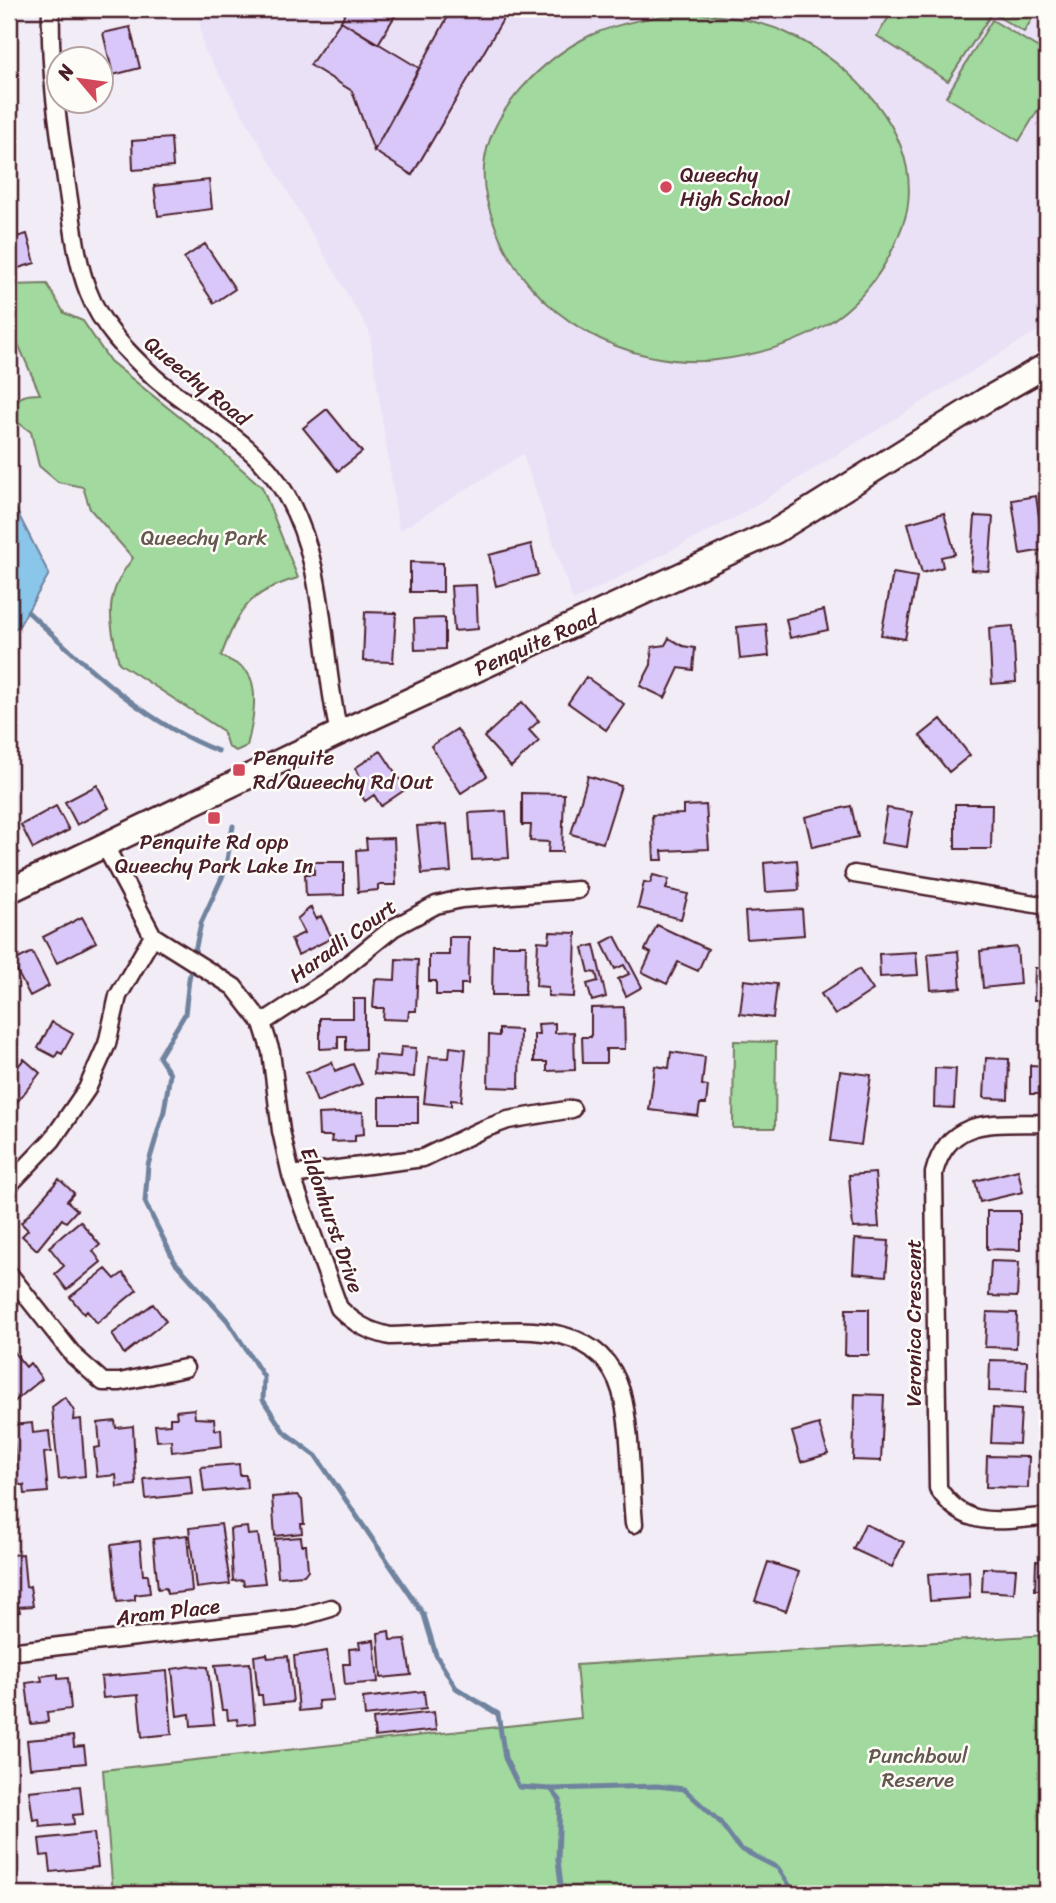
<svg xmlns="http://www.w3.org/2000/svg" width="1056" height="1903" font-family="Sriracha,sans-serif">
<style>
.built{fill:#eae1f7}
.green{fill:#a1d99e;stroke:#767c64;stroke-width:2}
.water{fill:#8ac5ea;stroke:#70839e;stroke-width:2}
.lines{fill:none;stroke-linecap:round;stroke-linejoin:round}
.stream{stroke:#70839e;stroke-width:5}
.building{fill:#d8c7f8;stroke:#4a1f2b;stroke-width:2}
.street-casing{stroke:#4a1f2b;stroke-width:21}
.secondary-casing{stroke:#4a1f2b;stroke-width:28}
.street{stroke:#fdfcf7;stroke-width:16}
.secondary{stroke:#fdfcf7;stroke-width:23}
.poi-dot{fill:#d1495b;stroke:#fdfcf7;stroke-width:2.5}
.labels{text-anchor:middle;dominant-baseline:central;stroke-width:5;stroke-linejoin:round;paint-order:stroke}
.poi-label{font-size:21px;fill:#4a1f2b;stroke:#fdfcf7;text-anchor:start}
.street-label{font-size:21px;fill:#4a1f2b;stroke:#fdfcf7}
.park-label{font-size:21px;fill:#64574e;stroke:#fdfcf7}
</style>
<rect width="100%" height="100%" fill="#f2ecf7"/>
<filter id="ink" filterUnits="userSpaceOnUse"><feTurbulence type="fractalNoise" baseFrequency=".0143" numOctaves="2"/><feDisplacementMap in="SourceGraphic" scale="14" xChannelSelector="R" yChannelSelector="G"/><feConvolveMatrix kernelMatrix="1 2 1 2 8 2 1 2 1" color-interpolation-filters="sRGB"/></filter>
<g filter="url(#ink)">
<path class="built" d="M197,9H1047V325L738,516L573,601L523,454L399,531L369,331L204,49Z"/>
<path class="green" d="M894,9H980L990,16L948,81L877,36Z
M985,9H1038L1024,32Z
M685,13C721,15 759,19 791,35C852,64 917,130 908,204C907,218 900,232 895,244C861,320 796,350 717,360C626,370 530,316 497,231C489,210 482,190 484,167C488,111 544,58 591,35C621,22 653,17 685,13Z
M992,20L1047,53V95L1019,141L946,97Z
M47,284L64,313L83,321L110,361L218,448L262,487L298,578C248,592 239,609 221,656C229,660 239,664 245,670C261,685 252,727 247,746L236,751L228,747L223,731L119,663C109,618 103,596 133,558L90,509L83,487L58,482L39,466L31,432L16,421L12,407C19,395 27,394 40,394L16,339L9,332V285Z
M734,1041L776,1042L775,1128H733Z
M1047,1635V1894H113L103,1770L581,1718L576,1665Z"/>
<path class="water" d="M9,496L49,574L19,626L9,632Z"/>
<g class="lines">
<path class="stream" d="M28,612C84,664 146,724 218,751
M233,826L225,871L201,923L189,979L185,1014L159,1057L170,1074L164,1111L148,1165L145,1202L175,1262L227,1320L264,1377L263,1400L284,1432L316,1456L424,1615L436,1655L456,1688L498,1714L505,1758L519,1787L551,1789L657,1786L684,1789L720,1822L739,1848L778,1868L795,1894
M551,1789L560,1800L558,1860L562,1894"/>
</g>
<path class="building" d="M347,9H399L378,44L341,21Z
M446,9H509L412,175L374,151L451,11Z
M341,21L419,68L374,151L352,91L310,65Z
M130,27L140,68L113,75L103,33Z
M171,138L173,167L133,170L132,141Z
M209,180L212,209L158,216L154,186Z
M27,234L35,263L9,271V239Z
M205,244L235,289L214,303L184,258Z
M327,409L362,452L338,471L303,428Z
M1036,496L1044,550L1020,554L1012,500Z
M944,513L955,554L941,557L943,567L922,573L908,523Z
M975,516L993,517L989,571L971,570Z
M531,544L538,575L496,586L489,555Z
M410,562L443,563V592H410Z
M893,573L917,577L905,639L881,635Z
M476,585L478,629L454,631L451,586Z
M824,610L828,630L790,638L786,619Z
M365,612L396,613L393,662L363,661Z
M445,618V649L415,650L414,619Z
M766,624L769,656L740,659L737,627Z
M1013,626L1016,682L992,684L989,628Z
M669,638L683,646L695,648L693,670L679,668L665,698L640,686L651,665L652,647L665,645Z
M586,677L624,704L606,730L568,703Z
M522,702L539,721L529,730L539,741L511,767L484,737Z
M941,719L970,755L949,772L920,736Z
M457,729L487,776L461,793L431,746Z
M381,751L406,789L381,806L374,795L365,801L354,784L361,778L355,768Z
M588,776L621,786L603,843L571,834Z
M97,785L109,808L77,825L65,802Z
M522,793L564,794L562,852H548L549,842L530,841L531,825H522Z
M955,804H992L991,849H955Z
M706,805L709,849L662,851L663,860H654L652,815L683,814V806Z
M56,806L69,830L33,849L21,825Z
M851,806L858,837L812,847L805,817Z
M887,808L912,812L907,847L881,843Z
M506,811L509,858L472,860L469,813Z
M447,824L451,872L422,874L417,826Z
M9,833L19,853L9,859Z
M394,838L396,885H378V890L358,892L356,850L367,849L366,839Z
M797,860L799,890L766,892L764,863Z
M314,862H344V895L306,896L305,874H314Z
M653,875L669,879L666,889L688,894L681,919L638,908L644,882L650,883Z
M311,907L316,919L321,916L332,938L298,955L291,939L304,933L297,919Z
M802,909L804,935L747,939L745,912Z
M82,917L96,942L57,963L43,937Z
M657,925L708,949L698,971L678,962L667,984L642,972L651,953L645,950Z
M550,932L576,933L574,997L548,996V987L536,986L538,941L549,942Z
M615,936L642,987L626,996L618,979L629,974L624,965L615,969L602,943Z
M449,937H469L468,984H461V995H436V981H429V955H449Z
M493,945H526L525,995H492Z
M594,945L606,997L592,1001L587,984L598,981L596,973L589,972L583,948Z
M1017,947L1020,984L983,988L980,951Z
M958,951L961,988L931,990L928,954Z
M32,952L49,986L30,996L12,962Z
M916,952L918,975L880,977L879,954Z
M396,959L418,960L416,1011H409L408,1020L383,1019L384,1008H373L375,979L395,980Z
M1035,968H1047V1000H1034Z
M859,969L873,990L835,1015L821,994Z
M744,980L777,984L773,1018L740,1014Z
M353,999H365V1049L346,1050V1036H338V1048L320,1049V1018H353Z
M624,1007L625,1049H606V1063H583L582,1037H591V1008Z
M52,1022L73,1034L62,1054L58,1052L55,1057L38,1048Z
M555,1023V1033L574,1032L575,1070L547,1071V1062H534V1034H539L538,1024Z
M499,1029L520,1030L519,1088L488,1087L489,1035L499,1036Z
M401,1047L416,1048L414,1077L374,1074L375,1055L400,1057Z
M450,1047L466,1049L461,1101L451,1100V1106L424,1103L429,1057L449,1058Z
M671,1052L705,1057L702,1085L708,1086L706,1104H700L698,1116L649,1110L655,1066L669,1068Z
M986,1058L1009,1059L1008,1099L984,1098Z
M24,1059L40,1073L14,1106L9,1102V1077Z
M332,1062L335,1071L353,1064L362,1084L317,1102L306,1073Z
M1030,1065L1047,1066V1094H1030Z
M935,1068L956,1069L954,1108L934,1107Z
M840,1071L871,1075L861,1145L831,1141Z
M379,1097H418V1123H379Z
M363,1112L364,1134L355,1135V1141L331,1142L332,1136H319L318,1114Z
M1018,1170L1023,1192L980,1202L975,1181Z
M875,1173L879,1227L853,1228L849,1175Z
M59,1179L74,1193L67,1201L77,1210L66,1222L62,1219L37,1250L22,1236L28,1230L21,1223Z
M987,1211H1020V1250L987,1249Z
M80,1221L100,1245L93,1251L101,1262L67,1290L55,1274L64,1266L49,1247Z
M855,1239L889,1241L886,1276L853,1273Z
M991,1261L1019,1262L1017,1297L989,1296Z
M106,1269L115,1279L123,1273L137,1290L97,1323L87,1311L84,1314L70,1297Z
M153,1304L166,1321L124,1354L112,1334Z
M846,1309H869V1355H845Z
M987,1312L1017,1313L1016,1348L985,1347Z
M11,1349L26,1367L30,1363L42,1379L9,1406Z
M990,1360L1027,1361L1026,1392L989,1391Z
M855,1394L884,1395L881,1461L853,1460Z
M65,1397L74,1411L73,1420L81,1419L85,1476L59,1479L52,1407Z
M993,1408L1021,1410L1019,1444L991,1443Z
M194,1409L195,1418L214,1419L215,1430L221,1429L222,1446L172,1452L171,1440L157,1441L155,1425L170,1424V1418H177L176,1411Z
M115,1421L116,1428L133,1426L136,1485L117,1487L116,1475L97,1477L94,1448L100,1447L98,1423Z
M32,1423L33,1433L49,1431L51,1452L44,1453L48,1492L25,1494L24,1485H19L12,1425Z
M819,1424L828,1454L801,1462L792,1432Z
M987,1456L1029,1457L1028,1488L986,1487Z
M239,1464L240,1475H246L247,1488L204,1492L201,1467Z
M190,1475L192,1494L146,1499L144,1479Z
M297,1495L302,1500L304,1524H301L302,1533L275,1536L272,1497Z
M221,1524L230,1584L196,1588L189,1528Z
M865,1524L904,1542L892,1567L853,1549Z
M247,1527L248,1535L258,1534L265,1583L244,1585L243,1580L233,1581L230,1529Z
M187,1535L192,1591L167,1594L166,1588L158,1589L153,1539Z
M301,1537L302,1545H306L308,1570L304,1575L278,1577L275,1539Z
M140,1541L143,1575H148L150,1593L135,1595V1600L117,1602L111,1545Z
M23,1554L26,1587L30,1586L33,1606L19,1607L20,1612L9,1614V1555Z
M1036,1561L1047,1562V1590H1035Z
M768,1562L799,1572L786,1611L755,1601Z
M983,1568L1016,1569L1014,1593L982,1591Z
M969,1571L970,1598L930,1601L928,1574Z
M389,1631L390,1640L405,1639L411,1675L381,1678L378,1633Z
M374,1640L378,1682L345,1685L343,1664H350L349,1649L360,1648L359,1642Z
M327,1651L333,1700L318,1701L319,1709L299,1711L294,1656Z
M267,1654L268,1658L288,1656L293,1702L263,1705L262,1695H258L254,1656Z
M250,1663L255,1723L238,1725L237,1719L228,1720L227,1710H222L215,1665Z
M192,1666L208,1667L214,1724L191,1726L190,1714L177,1716L172,1669Z
M167,1671L172,1734L142,1737L138,1695L103,1698L101,1677Z
M58,1674V1679L68,1678L71,1709L47,1712L48,1722L31,1724L26,1683L42,1681L41,1676Z
M424,1691L426,1709L365,1716L363,1698Z
M434,1712L436,1730L375,1737L373,1719Z
M73,1736L74,1747L84,1746L86,1763L30,1768L27,1740Z
M80,1786L83,1814L73,1815L74,1824L40,1827L39,1819L33,1820L29,1791Z
M94,1833L98,1867L51,1872L49,1855L41,1856L39,1839Z
M79,1889L80,1894H50V1891Z"/>
<g class="lines">
<g class="street-casing">
<path id="street" d="M51,9C49,70 59,132 68,193C73,225 76,260 88,291C101,326 128,353 155,378C198,415 256,442 285,493C328,566 320,653 339,733
M105,846L153,936L234,987L262,1023L271,1052L281,1131L291,1175L339,1308C355,1324 368,1331 390,1336C419,1335 447,1333 476,1332C531,1329 601,1324 621,1391C632,1430 630,1483 634,1524
M854,874L1047,906
M262,1023L334,976L393,928L436,905L461,899L578,890
M1047,1123C997,1125 949,1114 934,1173L938,1488C966,1532 1001,1519 1047,1517
M291,1175L423,1158L481,1130L508,1120L572,1109
M9,1185L52,1140L87,1089L107,1044L118,996L153,936
M9,1274L74,1356L103,1382H120L185,1368
M9,1652L297,1618L331,1608"/>
</g>
<g class="secondary-casing">
<path id="secondary" d="M9,891L339,733L776,531L984,401L1047,365"/>
</g>
<use href="#street" class="street"/>
<use href="#secondary" class="secondary"/>
</g>
</g>
<g class="poi-dot">
<circle cx="666" cy="187" r="7"/>
<rect x="232" y="763" width="14" height="14" rx="3.5"/>
<rect x="207" y="811" width="14" height="14" rx="3.5"/>
</g>
<g class="labels">
<g class="poi-label">
<text x="680" y="175">Queechy<tspan x="680" dy="24">High School</tspan></text>
<text x="253" y="758">Penquite<tspan x="253" dy="24">Rd/Queechy Rd Out</tspan></text>
<text x="214" y="842" text-anchor="middle">Penquite Rd opp<tspan x="214" dy="24">Queechy Park Lake In</tspan></text>
</g>
<g class="street-label">
<text transform="translate(197 381) rotate(39)">Queechy Road</text>
<text transform="translate(536 643) rotate(-24)">Penquite Road</text>
<text transform="translate(343 941) rotate(-36)">Haradli Court</text>
<text transform="translate(332 1220) rotate(71)">Eldonhurst Drive</text>
<text transform="translate(914 1323) rotate(-90)">Veronica Crescent</text>
<text transform="translate(168 1612) rotate(-7)">Aram Place</text>
</g>
<g class="park-label">
<text x="204" y="538">Queechy Park</text>
<text x="918" y="1756">Punchbowl<tspan x="918" dy="24">Reserve</tspan></text>
</g>
</g>
<rect width="1056" height="1903" fill="none" stroke="#fdfcf7" stroke-width="35"/>
<rect x="18" y="18" width="1021" height="1868" fill="none" stroke="#4a1f2b" stroke-width="2.5" filter="url(#ink)"/>
<g transform="translate(80 80) rotate(299)"><circle r="33" fill="#fdfcf7" stroke="#b5a4a5" stroke-width="2"/>
<path d="M0-5L12 26L0 18L-12 26Z" fill="#d1495b"/>
<text y="-10" font-size="19" font-weight="bold" text-anchor="middle" fill="#4a1f2b">N</text>
</g>
</svg>
